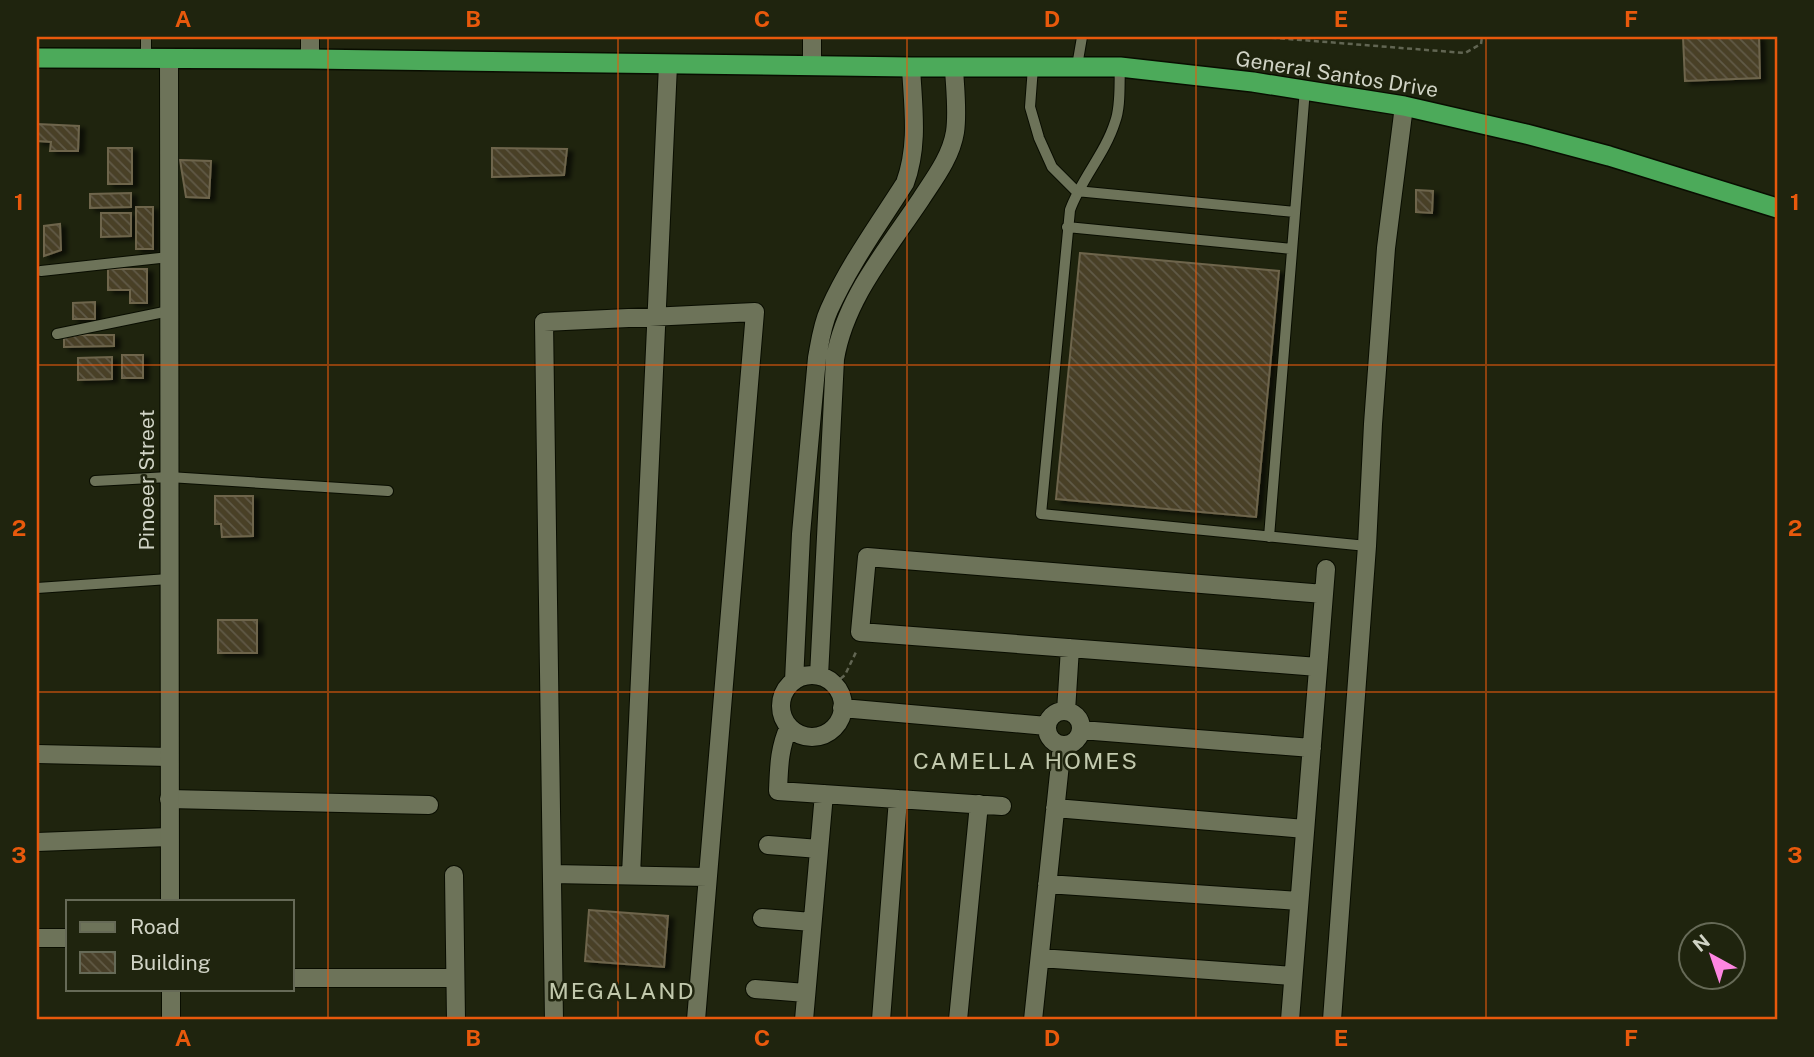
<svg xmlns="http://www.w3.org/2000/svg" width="1814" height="1057" font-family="'Public Sans',sans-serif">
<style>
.building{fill:url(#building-back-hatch);stroke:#6e654c;stroke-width:2;filter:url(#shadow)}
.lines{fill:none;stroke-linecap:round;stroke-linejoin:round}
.service-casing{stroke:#090d00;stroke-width:12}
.minor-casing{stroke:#090d00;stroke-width:20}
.secondary-casing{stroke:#090d00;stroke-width:20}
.trunk-casing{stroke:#090d00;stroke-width:22}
.path{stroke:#616552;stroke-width:2.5;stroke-dasharray:5 3.5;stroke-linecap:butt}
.service{stroke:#6d7359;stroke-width:10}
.minor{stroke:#6d7359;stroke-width:18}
.secondary{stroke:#6d7359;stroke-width:18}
.trunk{stroke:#4caa5a;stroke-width:19}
.grid{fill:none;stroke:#e8590c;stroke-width:2;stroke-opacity:0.55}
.labels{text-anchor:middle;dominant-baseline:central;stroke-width:5;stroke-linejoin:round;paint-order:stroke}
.street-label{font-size:21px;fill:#d0d3c5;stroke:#1f240e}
.neighbourhood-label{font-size:23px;letter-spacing:2px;fill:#c2c9ad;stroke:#1f240e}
.neatline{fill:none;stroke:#e8590c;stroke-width:2.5}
.grid-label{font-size:23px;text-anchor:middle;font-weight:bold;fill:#e8590c}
</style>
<defs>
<pattern id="building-back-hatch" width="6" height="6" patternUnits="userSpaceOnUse" patternTransform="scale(1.75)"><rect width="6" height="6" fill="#483f28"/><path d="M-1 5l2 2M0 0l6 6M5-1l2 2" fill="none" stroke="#615a46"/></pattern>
<filter id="shadow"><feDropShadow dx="5.5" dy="3" stdDeviation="2" flood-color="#0009"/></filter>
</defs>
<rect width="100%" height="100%" fill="#1f240e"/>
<path class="building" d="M1683,37H1759L1760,78L1685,81Z
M37,124L79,126L78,151H50L51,142L37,141Z
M108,148H132V184H108Z
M492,148L567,149L564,175L492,177Z
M180,160L211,161L209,198L186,197Z
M1416,190L1433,191L1432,213L1416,212Z
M131,193V207L90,208V194Z
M136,207H153V249H136Z
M101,213H131V236L101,237Z
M60,224L61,250L44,256V226Z
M1080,253L1279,271L1256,517L1056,499Z
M108,269H147V303H130V290H108Z
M95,302V319H73V303Z
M64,335H114V346L64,347Z
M122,355H143V378H122Z
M112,357V379L78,380V358Z
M215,496H253V536L222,537L221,524H215Z
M218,620H257V653H218Z
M589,910L668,916L664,967L585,961Z"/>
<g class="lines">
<g class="service-casing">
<path id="service" d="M146,58V37
M1077,66L1082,37
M1033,67L1030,107L1039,138L1052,167L1076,191L1295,212
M1120,67C1119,85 1121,106 1115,122C1105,154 1081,179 1070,210L1041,514L1367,546
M1067,227L1292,249
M41,271L169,257
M57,334L169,311
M95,481L169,477L388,491
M1269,537L1305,89
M37,588L169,579"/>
</g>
<g class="minor-casing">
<path id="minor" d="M310,59V37
M1318,667L860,632L867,557L1324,594
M781 706a31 31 0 1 1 62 0a31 31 0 1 1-62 0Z
M819,676L835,359C845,299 887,250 921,199C934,179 951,157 955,132C958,112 955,89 954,68
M794,681L801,534L817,358C820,342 822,325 829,310C849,265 879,224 905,183C919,145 913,107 911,67
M842,708L1047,726
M1066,711L1070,648
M1047 728a17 17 0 1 1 34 0a17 17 0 1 1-34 0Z
M789,727C779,748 779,768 778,791L1002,806
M1081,730L1312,748
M37,754L169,757
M169,799L429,805
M1055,808L1305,829
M37,842L169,837
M768,845L819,849
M552,874L707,877
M454,875L456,1020
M631,875L668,65
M1047,884L1299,901
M762,918L812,922
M37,938H68
M1040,958L1293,976
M292,978H455
M755,989L806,993
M554,1020L544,322L755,312L696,1020
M804,1020L824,794
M881,1020L898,799
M958,1020L979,804
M1033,1020L1062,745
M1290,1020L1326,569
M1332,1020L1367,546L1373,424L1386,248L1404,106"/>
</g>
<g class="secondary-casing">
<path id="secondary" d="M812,37V66
M169,58L170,901
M171,989V1020"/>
</g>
<g class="trunk-casing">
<path id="trunk" d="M37,58L310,59L911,67H1120L1253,82L1404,106L1526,134L1609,156L1777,208"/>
</g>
<path class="path" d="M1263,37L1465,53L1481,44L1482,37
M834,684L845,675L857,650"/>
<use href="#service" class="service"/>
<use href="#minor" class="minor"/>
<use href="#secondary" class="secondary"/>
<use href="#trunk" class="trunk"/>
</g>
<path class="grid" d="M328,37V1020M618,37V1020M907,37V1020M1196,37V1020M1486,37V1020M37,365H1777M37,692H1777"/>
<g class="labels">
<g class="street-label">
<text transform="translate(1337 74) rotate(9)">General Santos Drive</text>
<text transform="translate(146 480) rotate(-90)">Pinoeer Street</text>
</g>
<g class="neighbourhood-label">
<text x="1026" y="760">CAMELLA HOMES</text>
<text x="622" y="990">MEGALAND</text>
</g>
</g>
<rect width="1814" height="1057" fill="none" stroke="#1f240e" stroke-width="77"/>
<rect x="66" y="900" width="228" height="91" fill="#1f240e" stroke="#666a57" stroke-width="2"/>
<rect x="80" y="922" width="35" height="10" fill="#6d7359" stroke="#666a57" stroke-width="2"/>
<text x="130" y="934" font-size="21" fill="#d0d3c5">Road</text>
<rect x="80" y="952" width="35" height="21" fill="url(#building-back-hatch)" stroke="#666a57" stroke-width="2"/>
<text x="130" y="970" font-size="21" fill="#d0d3c5">Building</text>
<g transform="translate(1712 956) rotate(320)"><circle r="33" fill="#1f240e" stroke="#666a57" stroke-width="2"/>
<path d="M0-5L12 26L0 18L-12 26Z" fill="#fd86e2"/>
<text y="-10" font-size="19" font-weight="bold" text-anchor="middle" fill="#d0d3c5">N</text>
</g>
<rect x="38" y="38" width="1738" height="980" class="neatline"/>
<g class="grid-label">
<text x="183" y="27">A</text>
<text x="473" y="27">B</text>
<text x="762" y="27">C</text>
<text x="1052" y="27">D</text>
<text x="1341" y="27">E</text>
<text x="1631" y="27">F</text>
<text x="19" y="210">1</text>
<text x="1795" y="210">1</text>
<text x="19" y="536">2</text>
<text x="1795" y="536">2</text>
<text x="19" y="863">3</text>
<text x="1795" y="863">3</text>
<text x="183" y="1046">A</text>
<text x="473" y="1046">B</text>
<text x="762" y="1046">C</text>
<text x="1052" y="1046">D</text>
<text x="1341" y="1046">E</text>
<text x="1631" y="1046">F</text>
</g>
</svg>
